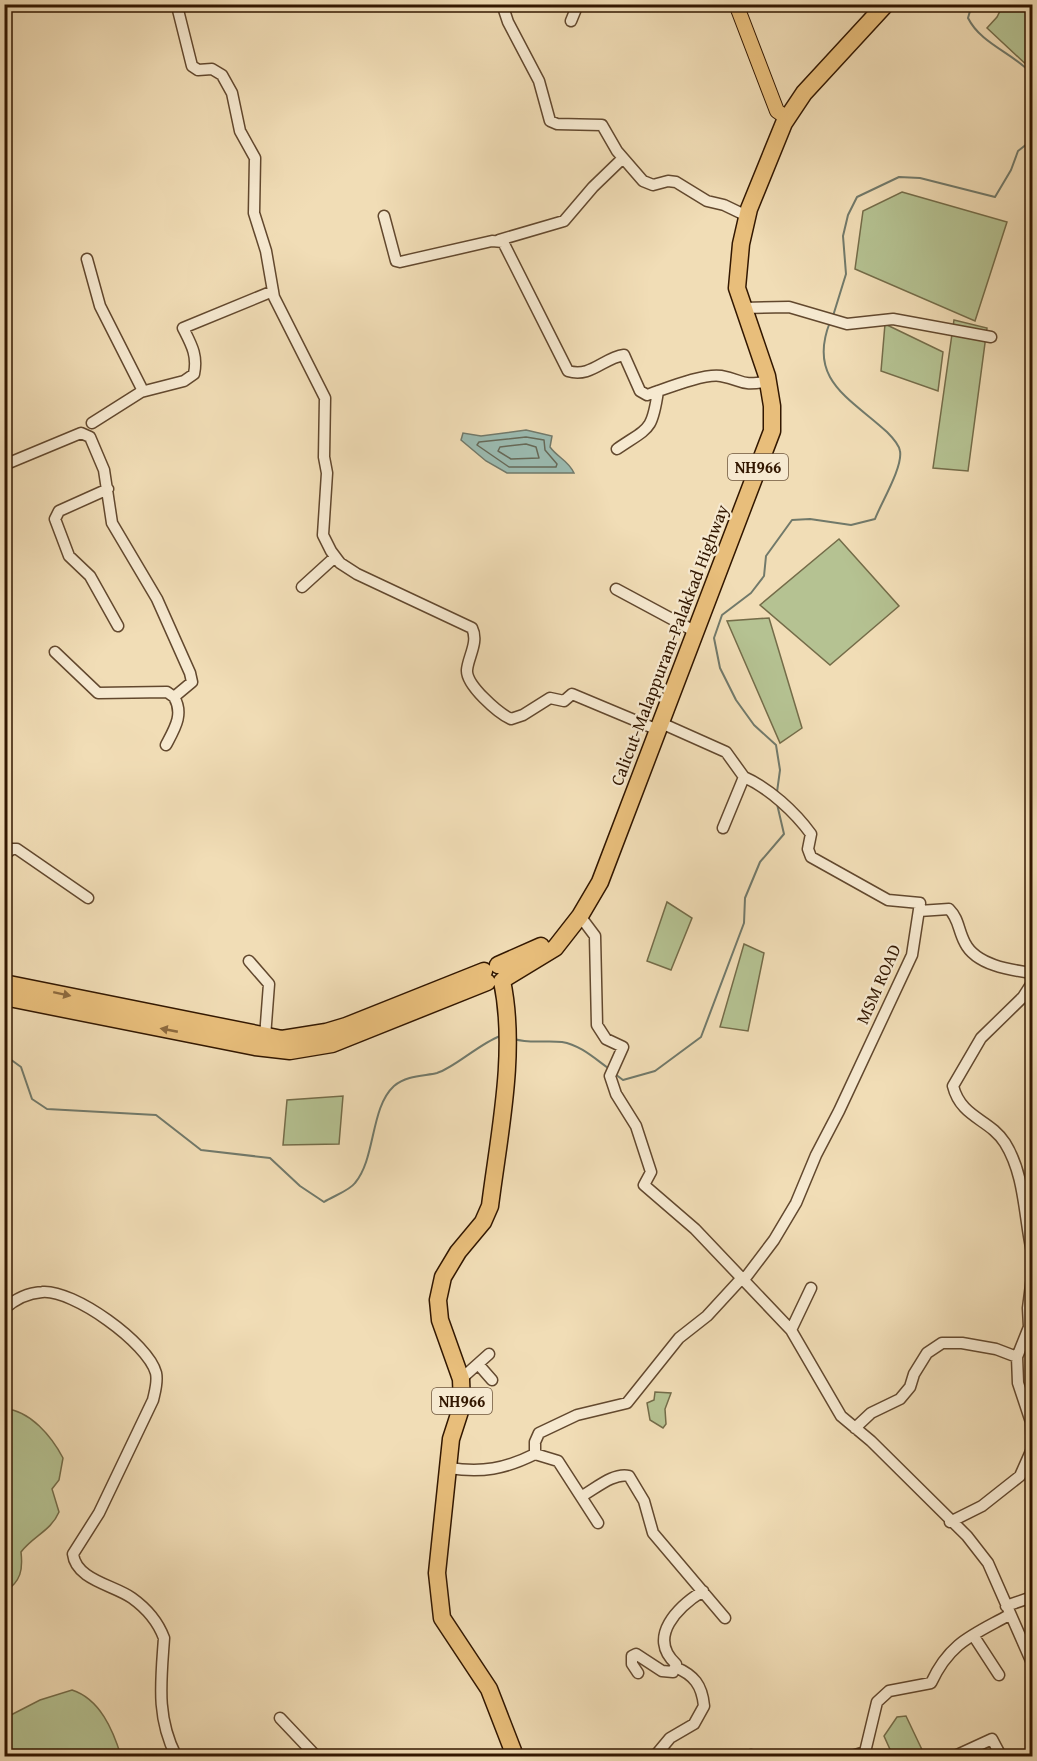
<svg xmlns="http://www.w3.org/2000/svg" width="1037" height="1761" font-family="'Gentium Book Plus',serif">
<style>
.green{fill:#b5c292;stroke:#746c49;stroke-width:1.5}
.water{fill:#9bbbb1;stroke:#71796a;stroke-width:1.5}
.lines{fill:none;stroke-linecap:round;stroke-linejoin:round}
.shore{stroke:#666958;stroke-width:1.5}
.stream{stroke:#71796a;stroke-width:2}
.minor-casing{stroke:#62482e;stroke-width:13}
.major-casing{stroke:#321700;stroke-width:16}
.highway-casing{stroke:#321700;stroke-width:19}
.minor{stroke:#f6e9d0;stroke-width:10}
.major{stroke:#e8be7b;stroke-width:14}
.highway{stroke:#e8be7b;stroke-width:16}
.oneway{fill:#8d6a3e}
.labels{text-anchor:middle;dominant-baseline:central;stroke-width:4.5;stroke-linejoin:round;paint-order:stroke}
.shield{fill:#f6e9d0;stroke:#6d563e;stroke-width:1.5}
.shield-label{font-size:16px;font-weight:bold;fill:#321700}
.street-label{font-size:18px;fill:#321700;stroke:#f6e9d0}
</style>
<rect width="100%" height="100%" fill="#f1ddb6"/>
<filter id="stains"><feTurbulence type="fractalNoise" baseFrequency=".00333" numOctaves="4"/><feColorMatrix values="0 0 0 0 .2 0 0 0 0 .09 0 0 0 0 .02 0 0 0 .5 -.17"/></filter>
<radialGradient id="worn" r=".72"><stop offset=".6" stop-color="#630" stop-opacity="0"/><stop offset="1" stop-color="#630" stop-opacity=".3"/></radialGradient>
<path class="green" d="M1003,5H1032V70L987,28L997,17Z
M902,192L1007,222L975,321L855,269L863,211Z
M954,320L987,328L968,471L933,468Z
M885,324L943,352L938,391L881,371Z
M839,539L899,606L830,665L760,605Z
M769,618L802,728L780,743L727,621Z
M667,902L692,918L671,970L647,961Z
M744,944L764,953L748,1031L720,1027Z
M343,1096L339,1144L283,1145L287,1100Z
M655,1392L671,1393L665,1409L666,1424L663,1428L650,1420L647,1403L654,1400Z
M5,1409C30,1410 52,1437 63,1458L59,1480L52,1489L59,1512C51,1531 33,1536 21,1552C23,1570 21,1581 5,1592Z
M72,1690C100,1699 113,1730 121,1756H5V1718L40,1700Z
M906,1716L925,1756H893L884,1736L897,1717Z"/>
<path class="water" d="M526,430L552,436L550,447C558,458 568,460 574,473H507L486,461L461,440L463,433L481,436Z"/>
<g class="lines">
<path class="shore" d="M526,437L544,440L545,450L557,464L556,467H509L477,445L479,442Z
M526,444L536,447L539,458L511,459L498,451L500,447Z"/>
<path class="stream" d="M972,4L968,18C981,44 1013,53 1032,74
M833,316L846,274L843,236L848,215L857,197L899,177L920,178L995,197L1011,170L1018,151L1032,140
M777,792L780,770L776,745L754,725L736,700L720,668L714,638L722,615L751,593L764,576L766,556L792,520L810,519L851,525L875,519C881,503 903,467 900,451C899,444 892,437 887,432C850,398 807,380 830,322
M514,1039C531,1044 545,1040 562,1042C580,1045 594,1058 608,1068
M4,1062L10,1059L21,1067L32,1099L47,1109L156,1115L201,1150L270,1158L300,1186L324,1202C333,1196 349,1191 355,1183C376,1158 370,1108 394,1086C407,1075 425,1076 437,1073C454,1068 479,1044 500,1036
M615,1074L623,1080L655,1071L701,1037L744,923L745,898L760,862L784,834L777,804"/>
<g class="minor-casing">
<path id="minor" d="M502,4L508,22L539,81L550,121L557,124L602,125L617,151L643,181L653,185L668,181L676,182L707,201L724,205L747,216
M178,10L192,66L198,70L212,69L222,75L232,93L240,131L255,158L254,213L266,251L274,297L325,398L324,457L327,473L323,535L331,551L340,563L357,574L472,628C479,642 468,657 467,670C466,685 498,713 511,719L523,715L550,698L564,701L572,694L658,730
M571,21L578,4
M384,216L396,261L400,262L492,241L503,242L568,371C591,378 603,358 624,355L640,391L647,395C665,389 704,373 721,376C744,380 740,387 768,381
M499,240L564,221L593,187L623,158
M87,259L100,306L141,387V392L92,423
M743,308L789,307L847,324L893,319L991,337
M141,392L184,381L194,374C198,355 191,344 183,328L273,291
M617,449C649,427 652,432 658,391
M4,465L81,433L90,437L104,470L112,523L157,599L190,673L192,682L174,697C184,714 175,728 166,745
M108,489L59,511L55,519L69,556L90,576L118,626
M302,587L335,557
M616,589L696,632
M55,652L98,693L167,692L174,697
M661,723L726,752L744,777L723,828
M4,855L12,849H17L88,898
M919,911L949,909C959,919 958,930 965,943C976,965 1010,970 1032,973
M580,916L595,936L597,1025L606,1039L623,1047L610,1076L616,1094L636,1126L651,1172L644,1185L695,1229L791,1330L841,1416L871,1441L967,1536L988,1563L1032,1663
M249,961L269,984L265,1037
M1032,983L1023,997L981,1038L953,1086C961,1118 990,1119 1005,1143C1025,1175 1024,1216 1032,1252
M743,1281L774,1240L796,1203L816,1155L839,1111L912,955L920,903L888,900L811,857L808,849L811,834C795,812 769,788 744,777
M4,1309C14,1300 28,1293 42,1292C73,1289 148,1343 156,1373C158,1382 155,1391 153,1400L99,1513L73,1554C76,1580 114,1585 132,1598C146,1608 158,1622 164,1638C161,1682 156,1716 176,1756
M791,1330L811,1288
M478,1364L492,1380
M461,1379L489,1354
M855,1428L871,1413L900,1399L910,1387L914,1374L927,1353L942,1343H962L996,1349L1017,1357
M449,1468C482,1473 505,1469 535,1454
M582,1496C595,1489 614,1472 629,1476L644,1501L653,1533L725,1618
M950,1522L982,1506L1020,1476L1032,1449L1031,1422L1018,1383L1017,1357L1029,1327L1028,1308L1032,1277
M598,1523L558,1461L535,1454V1442L539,1433L577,1415L627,1403L679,1338L707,1316L741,1279
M1006,1606L1032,1597
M973,1635L999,1675
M638,1673L632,1664V1656L636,1654L662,1671L673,1672L676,1664C646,1637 679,1606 703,1591
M280,1718L316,1756
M655,1756L670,1738L694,1724L704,1706C702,1685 694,1675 675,1667
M750,1756L751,1755
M852,1756L865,1752L877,1702L889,1691L931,1683C950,1642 973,1635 1009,1615
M955,1756L992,1739L1001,1756"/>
</g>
<g class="major-casing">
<path id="major" d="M736,4L777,111L787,118"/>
</g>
<g class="highway-casing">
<path id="highway" d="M498,965L541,946
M504,979L555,948L580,916L600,882L772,431V406L767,376L737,288L741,244L749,209L784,123L804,93L886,4
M502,981C517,1052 499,1134 490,1206L483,1222L458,1252L443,1277L438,1300L440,1320L461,1379L462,1405L451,1439L437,1573L442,1618L489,1689L515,1756
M4,983L282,1039L326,1032L346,1026L484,971
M4,997L255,1047L290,1051L332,1044L487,982"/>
</g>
<use href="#minor" class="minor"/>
<use href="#major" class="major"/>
<use href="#highway" class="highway"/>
</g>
<defs><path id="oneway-solid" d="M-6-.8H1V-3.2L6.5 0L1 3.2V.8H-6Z" transform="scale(1.5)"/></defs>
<g class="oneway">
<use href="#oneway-solid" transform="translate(62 994) rotate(12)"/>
<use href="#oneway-solid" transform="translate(169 1030) rotate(-169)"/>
</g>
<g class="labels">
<g class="shield">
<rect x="728" y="454" width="60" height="26" rx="4.5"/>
<rect x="432" y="1388" width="60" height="26" rx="4.5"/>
</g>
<g class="shield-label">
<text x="758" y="467">NH966</text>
<text x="462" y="1401">NH966</text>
</g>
<g class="street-label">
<text transform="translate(669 645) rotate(-69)">Calicut-Malappuram-Palakkad Highway</text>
<text transform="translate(878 984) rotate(-66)">MSM ROAD</text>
</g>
</g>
<rect width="1037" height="1761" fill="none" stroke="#f1ddb6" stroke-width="24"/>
<rect x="6" y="6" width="1025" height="1749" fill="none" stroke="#321700" stroke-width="3"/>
<rect x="12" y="12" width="1013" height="1737" fill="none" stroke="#321700" stroke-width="1.5"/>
<rect width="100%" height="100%" filter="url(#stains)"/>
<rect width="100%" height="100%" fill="url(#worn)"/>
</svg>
